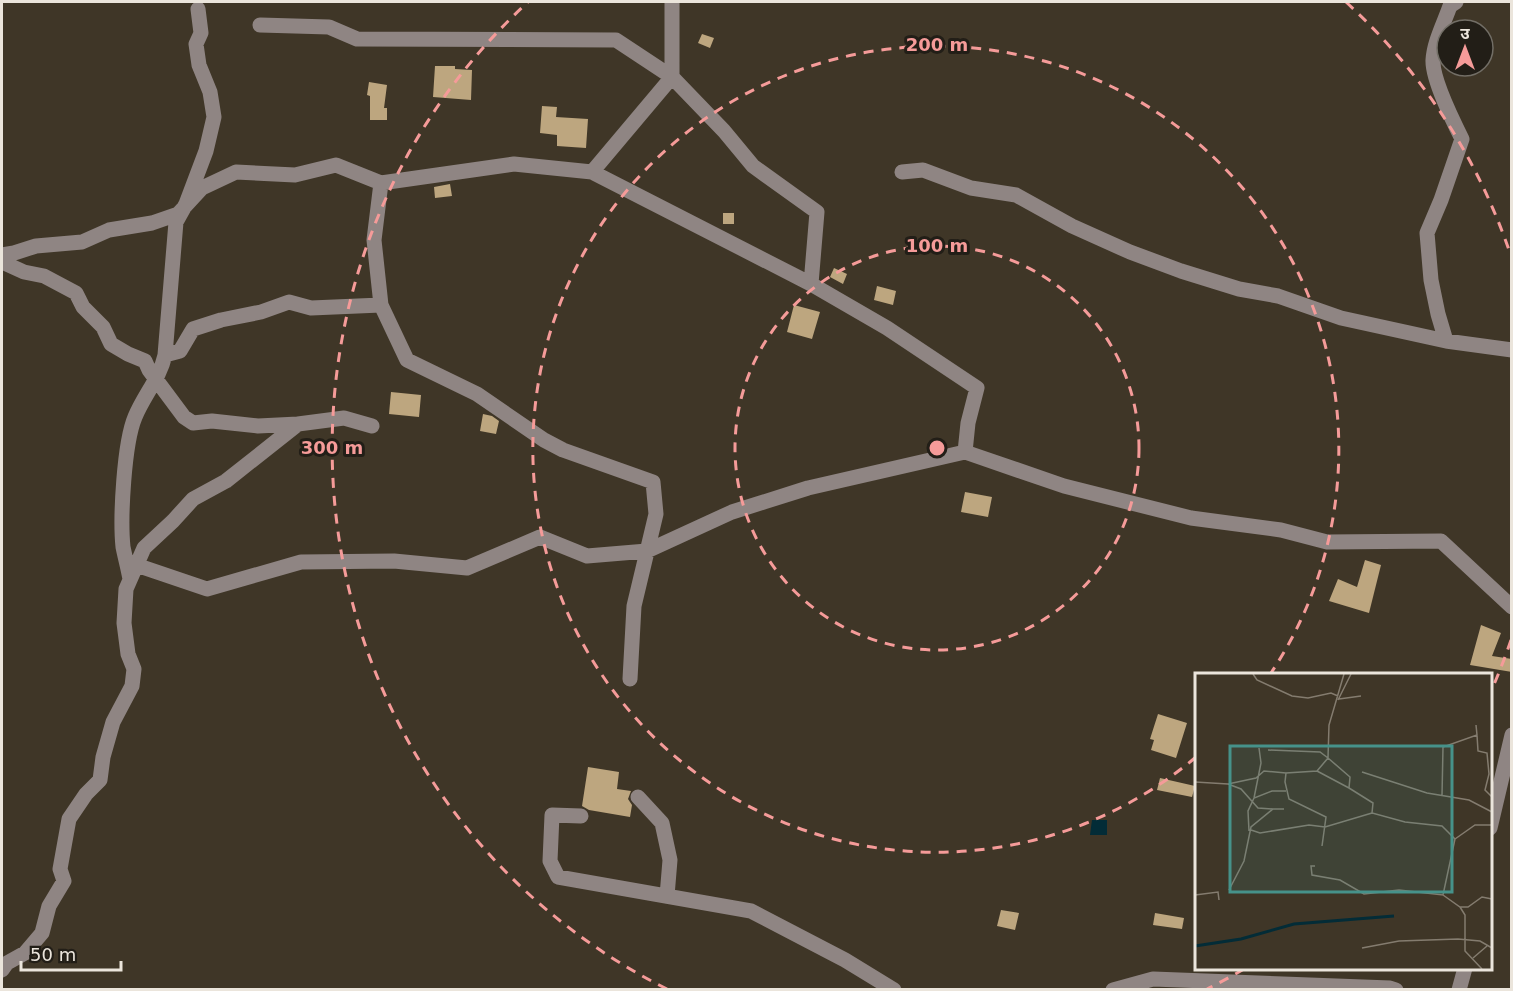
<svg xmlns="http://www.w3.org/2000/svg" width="1513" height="991" font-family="'DejaVu Sans','Noto Sans Devanagari',sans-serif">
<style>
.water{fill:#032c37}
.building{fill:#bda67f}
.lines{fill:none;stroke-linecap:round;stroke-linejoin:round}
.minor{stroke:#8f8583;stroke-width:15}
.ring{fill:none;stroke:#f59b99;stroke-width:3;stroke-dasharray:10 8}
.inset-river{fill:none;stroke:#032c37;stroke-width:3}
.inset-road{fill:none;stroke:#847c6f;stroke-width:1.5}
.view{fill:#46928a;fill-opacity:0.15;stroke:#46928a;stroke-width:3}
.inset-edge{fill:none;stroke:#ebe5dc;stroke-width:3}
.centre{fill:#f59b99;stroke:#221e17;stroke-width:3}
.ring-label{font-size:18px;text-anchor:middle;font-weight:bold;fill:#f59b99;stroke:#221e17;stroke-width:6;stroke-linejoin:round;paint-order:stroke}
</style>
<rect width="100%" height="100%" fill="#3f3627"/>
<path class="water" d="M1092,820H1107V835H1090Z"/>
<path class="building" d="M702,34L714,38L710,48L698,43Z
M435,66H455V69L472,70L471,100L433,97Z
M369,82L387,85L384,108H387V120H370V96L367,95Z
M542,106L557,107L556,117L588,119L586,148L557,146V135L540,133Z
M450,184L452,196L435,198L434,187Z
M723,213H734V224H723Z
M834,268L847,274L843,284L830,277Z
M877,286L896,291L893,305L874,300Z
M794,305L820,312L812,339L787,332Z
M391,392L421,395L419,417L389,414Z
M483,414L492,416L499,421L496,434L480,431Z
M965,492L992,497L988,517L961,512Z
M1365,560L1381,565L1369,613L1329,601L1338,579L1357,587Z
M1481,625L1501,633L1492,656L1512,659V672L1470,665Z
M1158,714L1187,723L1176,758L1151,750L1154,740L1150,739Z
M588,767L619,772L617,789L631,791L628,799L632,805L630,817L589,810L582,806Z
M1160,778L1195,786L1192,797L1157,790Z
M1001,910L1019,913L1015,930L997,926Z
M1155,913L1184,918L1182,929L1153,925Z"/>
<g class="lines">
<path class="minor" d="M672,2V77L724,131L753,166L817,212L811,284L887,328L977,388L968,423L965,452L1064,486L1191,518L1281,530L1327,542L1441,541L1512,607
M260,25L329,27L357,39L616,40L672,77L592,172L514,164L381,183L374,240L381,305L407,360L477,394L544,440L563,450L653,482L656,514L634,606L630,679
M592,172L811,284
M902,172L923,170L971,188L1016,195L1072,226L1130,252L1181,271L1239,289L1278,296L1341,318L1446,341L1512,350
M2,255L14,253L36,246L82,242L109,230L152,223L178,214L202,188L236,172L295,175L336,165L381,183
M2,262L24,272L44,276L76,293L83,307L103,327L111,344L128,354L145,361L149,370L184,417L193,423L212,421L258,426L298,424
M1446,341L1438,314L1431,280L1427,233L1441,200L1462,139C1453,121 1432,79 1433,60C1434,42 1444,23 1450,6L1456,2
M165,355L176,222L186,204L206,151L214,117L210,92L199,65L196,44L201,33L198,9
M145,568L207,589L301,562L394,561L467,568L540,537L587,556L647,551L732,512L808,488L965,452
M130,579C128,568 125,557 123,547C120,518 124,443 135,417C144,395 160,378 165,355L180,351L193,329L221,320L261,312L289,302L311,308L381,305
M638,797L662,823L670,860L667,896
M581,816L552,815L550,861L558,877L751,911L845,960L894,990
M1490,828L1512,735
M2,970L7,963L25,953L42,933L49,906L64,881L60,869L69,819L86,794L100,780L103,757L113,722L132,686L134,669L128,654L124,623L126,589L144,548L173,521L193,499L226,481L298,424L344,418L372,426
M1113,990L1153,979L1390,988L1396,990
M1459,990L1465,968"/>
</g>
<g class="ring">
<circle cx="937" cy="448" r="202"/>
<path d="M1196 757A403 403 0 1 1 1271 673"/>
<path d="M1511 640A605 605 0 0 1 1492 689M1244 969A605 605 0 0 1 1207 989M667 989A605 605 0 0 1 528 2M1346 2A605 605 0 0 1 1511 256"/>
</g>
<g transform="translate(1195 673)">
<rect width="297" height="297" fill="#3f3627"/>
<path class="inset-river" d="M0,273L46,266L99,251L199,243"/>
<path class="inset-road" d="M58,1L62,7L97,23L113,25L136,20L143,23M144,26L166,23M143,27L156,1M282,62L283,78L292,80L294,101L290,117L297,124M73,77L125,79L133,85L122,98L91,100L90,109L94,126L131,144L127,173M122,98L154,115M167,99L232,120L274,127L297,139M0,109L33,111L61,105L69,98L91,100M33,111L46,116L63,135L78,136M247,123L248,74L282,62L281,52M59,125L66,90L64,75M56,157L65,160L114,152L130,154L177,140M54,158L53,138L59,125L77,118H91M260,166L280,152H297M120,193H116L117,202L145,207L169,221L204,217L248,222L260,166L247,153L210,149L177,140L178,130L154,115L155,104L133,85L134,52L149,1M34,217L49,188L56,154L78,136H89M0,222L23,219L24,227M248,222L265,234H273L287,224L297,226M265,234L270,242V278L287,296M167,275L204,268L263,266L285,268L297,275M278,285L292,273"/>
<path class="view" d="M35,73H257V219H35Z"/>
<rect width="297" height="297" class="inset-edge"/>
</g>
<circle cx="937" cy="448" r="9" class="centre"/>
<g class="ring-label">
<text x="937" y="51">200 m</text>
<text x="937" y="252">100 m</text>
<text x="332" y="454">300 m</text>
</g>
<rect width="1513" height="991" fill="none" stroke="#ebe5dc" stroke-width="6"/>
<g transform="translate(1465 48)"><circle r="28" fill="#221e17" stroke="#726e66" stroke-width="1.5"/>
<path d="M0-4.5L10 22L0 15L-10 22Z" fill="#f59b99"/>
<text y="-9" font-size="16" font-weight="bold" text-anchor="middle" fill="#ebe5dc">उ</text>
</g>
<path d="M21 961v9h100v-9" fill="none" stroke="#ebe5dc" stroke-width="3"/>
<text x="30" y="961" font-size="18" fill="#ebe5dc" stroke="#221e17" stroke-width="4.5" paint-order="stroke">50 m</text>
</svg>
